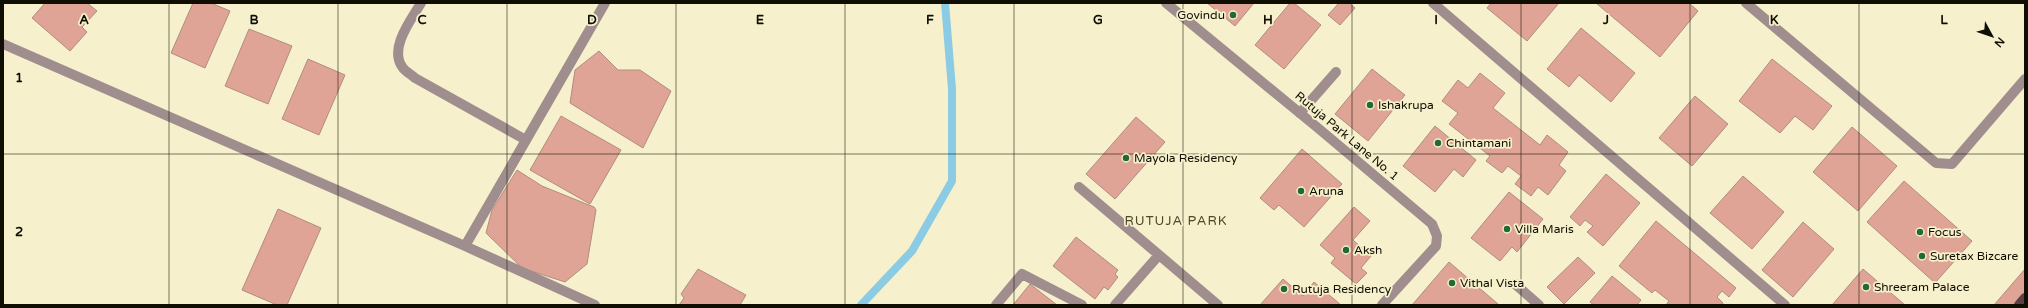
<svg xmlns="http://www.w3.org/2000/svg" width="2028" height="308" font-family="'Varela Round',sans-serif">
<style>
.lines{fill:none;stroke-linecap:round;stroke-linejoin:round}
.stream{stroke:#8bcbe4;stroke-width:8}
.building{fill:#dfa495;stroke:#b18c82}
.lane{stroke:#a08e8f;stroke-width:10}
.street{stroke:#a08e8f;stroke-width:10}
.primary{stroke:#5d4042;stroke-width:10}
.grid{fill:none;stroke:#100e03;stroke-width:1;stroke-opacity:0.55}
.poi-dot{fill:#216936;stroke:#f6f1cc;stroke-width:1.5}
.labels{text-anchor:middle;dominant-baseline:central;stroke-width:3.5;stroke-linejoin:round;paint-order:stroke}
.poi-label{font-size:12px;fill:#100e03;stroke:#f6f1cc;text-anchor:start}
.street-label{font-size:12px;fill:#100e03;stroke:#f6f1cc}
.neighbourhood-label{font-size:13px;letter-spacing:1px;fill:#4d4829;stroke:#f6f1cc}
.grid-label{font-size:13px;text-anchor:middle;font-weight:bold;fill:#100e03;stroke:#f6f1cc;stroke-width:3.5;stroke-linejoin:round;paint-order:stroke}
</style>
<rect width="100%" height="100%" fill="#f6f1cc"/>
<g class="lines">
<path class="stream" d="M861,305L912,251L952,181V89L945,3"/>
</g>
<path class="building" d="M45,3H87L97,11L82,27L87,32L70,51L32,18Z
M193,3H211L230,11L205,68L171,53Z
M1207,3H1254L1235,26Z
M1290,3H1294L1321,25L1284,69L1255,45Z
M1339,3H1349L1355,8L1340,25L1328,15Z
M1491,3H1559L1527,41L1487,8Z
M1596,3H1689L1698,11L1660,57Z
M1581,28L1635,73L1611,102L1579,75L1569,87L1547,69Z
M249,29L292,46L268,104L225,86Z
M599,51L618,70H640L671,91L643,148L570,103L575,70Z
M308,59L345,75L319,135L282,119Z
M1772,59L1832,106L1813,130L1795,116L1780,133L1739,101Z
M1372,69L1405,95L1368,141L1335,114Z
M1480,73L1505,93L1493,108L1540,145L1547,135L1568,152L1559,165L1566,171L1548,195L1538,187L1531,196L1515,184L1521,176L1508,166L1502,173L1486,161L1490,156L1449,124L1458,113L1442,101L1458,80L1468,88Z
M1695,96L1728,124L1692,166L1659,138Z
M561,116L621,150L590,204L530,170Z
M1136,117L1165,142L1115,199L1086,174Z
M1435,126L1476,160L1463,177L1454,169L1435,192L1403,166Z
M1852,127L1897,166L1858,211L1813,172Z
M1302,149L1342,184L1304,227L1279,205L1274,210L1260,198Z
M517,170L542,186L594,207L596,210L587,264L565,282L522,268L486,233L492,210Z
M1606,174L1640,203L1603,246L1587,232L1593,226L1585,220L1580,226L1570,217Z
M1743,176L1784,212L1752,249L1710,213Z
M1904,181L1972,241L1935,283L1867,222Z
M1509,192L1543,219L1517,252L1512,247L1500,261L1471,238Z
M1354,207L1370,221L1353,240L1371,256L1361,268L1367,273L1356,284L1331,263L1335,258L1320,245Z
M278,209L321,228L287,305H277L242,290Z
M1656,221L1736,288L1729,297L1722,291L1717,297L1723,303L1722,305H1666L1669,301L1655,290L1652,293L1619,266Z
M1803,222L1834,249L1793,297L1762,270Z
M1076,237L1118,270L1115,274L1118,277L1108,290L1104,287L1095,299L1053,266Z
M1578,257L1595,273L1564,304L1547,287Z
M1449,262L1498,304L1496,305H1412Z
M698,269L746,295L740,305H679L684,298L681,294Z
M1863,269L1905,305H1832Z
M2025,269V305H1994Z
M1612,276L1641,300L1637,305H1594L1590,302Z
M1283,279L1303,296L1314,282L1341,305H1260Z
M1030,284L1057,305H1013Z"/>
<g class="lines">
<path class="lane" d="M421,3C411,20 388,49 403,68C406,72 412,75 415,78L526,140
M3,44L465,246L595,305
M1300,113L1336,72
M465,246L605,3"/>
<path class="street" d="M1166,3L1318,128L1432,224L1437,236L1436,246L1382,305
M1433,3L1785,305
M1746,3L1936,163L1952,164L2025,79
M1079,187L1218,305
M1515,284L1539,305
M996,305L1022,274L1082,305
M1115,305L1159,255"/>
<path class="primary" d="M2019,305L2025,298"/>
</g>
<path class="grid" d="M169,3V305M338,3V305M507,3V305M676,3V305M845,3V305M1014,3V305M1183,3V305M1352,3V305M1521,3V305M1690,3V305M1859,3V305M3,154H2025"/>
<g class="poi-dot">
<circle cx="1233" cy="15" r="4"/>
<circle cx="1370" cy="105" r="4"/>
<circle cx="1438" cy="143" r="4"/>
<circle cx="1126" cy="158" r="4"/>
<circle cx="1301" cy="191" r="4"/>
<circle cx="1507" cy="229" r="4"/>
<circle cx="1920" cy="232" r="4"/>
<circle cx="1346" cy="250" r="4"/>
<circle cx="1922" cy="256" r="4"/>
<circle cx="1452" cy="283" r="4"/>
<circle cx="1866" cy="287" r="4"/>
<circle cx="1284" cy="289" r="4"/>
</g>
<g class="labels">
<g class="poi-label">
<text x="1225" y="15" text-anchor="end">Govindu</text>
<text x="1378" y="105">Ishakrupa</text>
<text x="1446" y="143">Chintamani</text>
<text x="1134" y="158">Mayola Residency</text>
<text x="1309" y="191">Aruna</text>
<text x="1515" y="229">Villa Maris</text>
<text x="1928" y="232">Focus</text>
<text x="1354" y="250">Aksh</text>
<text x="1930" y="256">Suretax Bizcare</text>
<text x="1460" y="283">Vithal Vista</text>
<text x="1874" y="287">Shreeram Palace</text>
<text x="1292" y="289">Rutuja Residency</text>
</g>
<g class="street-label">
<text transform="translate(1347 136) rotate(40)">Rutuja Park Lane No. 1</text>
</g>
<g class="neighbourhood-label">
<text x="1176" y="221">RUTUJA PARK</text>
</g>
</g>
<g class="grid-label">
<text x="84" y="24">A</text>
<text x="254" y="24">B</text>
<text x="422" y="24">C</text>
<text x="592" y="24">D</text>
<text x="760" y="24">E</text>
<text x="930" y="24">F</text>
<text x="1098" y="24">G</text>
<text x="1268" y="24">H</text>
<text x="1436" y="24">I</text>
<text x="1606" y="24">J</text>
<text x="1774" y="24">K</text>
<text x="1944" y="24">L</text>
<text x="19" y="82">1</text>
<text x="19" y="236">2</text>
</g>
<rect width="2028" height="308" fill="none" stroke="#100e03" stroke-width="8"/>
<g transform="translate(1992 36) rotate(130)" stroke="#f6f1cc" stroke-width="3" paint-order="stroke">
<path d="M0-3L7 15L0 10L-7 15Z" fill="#100e03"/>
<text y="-6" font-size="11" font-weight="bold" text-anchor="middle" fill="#100e03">N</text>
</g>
</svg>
